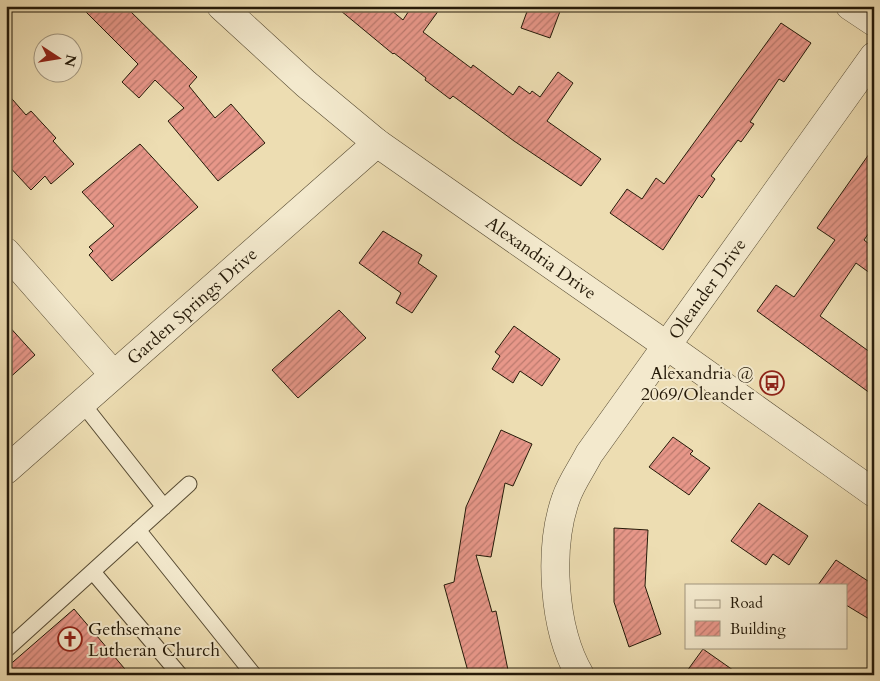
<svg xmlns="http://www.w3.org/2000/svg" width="880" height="681" font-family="Cardo,serif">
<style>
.building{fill:url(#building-hatch);stroke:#251a09}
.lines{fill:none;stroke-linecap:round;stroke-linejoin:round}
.service-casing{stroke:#574b33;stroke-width:17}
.minor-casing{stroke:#574b33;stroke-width:29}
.tertiary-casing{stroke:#574b33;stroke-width:29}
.service{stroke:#f3e9cd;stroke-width:15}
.minor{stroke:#f3e9cd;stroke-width:28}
.tertiary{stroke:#f3e9cd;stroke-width:28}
.labels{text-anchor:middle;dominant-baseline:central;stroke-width:4;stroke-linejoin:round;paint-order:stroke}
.street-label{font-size:18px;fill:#251a09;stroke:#f3e9cd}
.poi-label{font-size:18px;fill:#251a09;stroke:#f3e9cd;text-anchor:end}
</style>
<defs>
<pattern id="building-hatch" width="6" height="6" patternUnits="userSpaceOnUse" patternTransform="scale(1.25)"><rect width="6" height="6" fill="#e79789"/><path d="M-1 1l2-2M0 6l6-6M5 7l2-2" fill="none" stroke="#bb7a6e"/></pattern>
</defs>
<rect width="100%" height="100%" fill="#edddb2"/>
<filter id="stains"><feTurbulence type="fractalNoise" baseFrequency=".004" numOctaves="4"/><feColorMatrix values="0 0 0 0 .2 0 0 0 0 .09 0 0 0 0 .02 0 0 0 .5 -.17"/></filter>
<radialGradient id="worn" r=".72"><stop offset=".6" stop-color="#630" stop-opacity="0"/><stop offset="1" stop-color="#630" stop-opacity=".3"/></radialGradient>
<path class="building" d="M80,6H125L197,77L189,86L215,118L231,104L265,143L218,181L168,121L184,108L155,80L139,98L122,82L138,64Z
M335,6H386L403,20L412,6H442L423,32L471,68L473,65L513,95L519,86L530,94L532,91L540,97L558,72L573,83L547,121L601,159L581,186L514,141L453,96L450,99L425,80L426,78L394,53L393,54Z
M529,6H562L550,38L521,28Z
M781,23L811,43L784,82L779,79L750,122L754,124L741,142L738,140L711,176L715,179L702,198L699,195L663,250L610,213L627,189L642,199L656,178L664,184Z
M6,92L26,115L31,111L56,138L53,141L74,164L51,184L45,176L31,190L6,163Z
M140,144L198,207L112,281L89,255L93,251L89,247L114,226L82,192Z
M874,147V226L864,240L874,248V276L856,263L820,316L874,355V396L757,311L776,285L794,297L835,240L817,228Z
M383,231L422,255L418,263L437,276L412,313L396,303L401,293L359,263Z
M339,310L366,338L298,398L272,370Z
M6,323L35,355L6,381Z
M514,326L560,359L542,386L520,371L513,383L492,369L500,356L495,352Z
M501,430L532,444L513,486L505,483L491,557L476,555L492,612L496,611L509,675H469L444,585L454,582L466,507Z
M673,437L693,451L690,454L710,468L689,495L649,467Z
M759,503L808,536L789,565L773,554L766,565L731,541Z
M614,528L648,530L645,586L661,634L629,647L614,602Z
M836,560L874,585V622L846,605V585H818Z
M74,609L130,675H6V668Z
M703,649L740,675H684Z"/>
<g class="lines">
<g class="service-casing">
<path id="service" d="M82,403L164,507
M138,530L254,675
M93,572L180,675
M6,650L189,484"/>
</g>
<g class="minor-casing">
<g id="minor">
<path d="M850,6L874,22"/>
<path d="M6,252L113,374"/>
<path id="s1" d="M6,470L377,143"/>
<path id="s2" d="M580,675C553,629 548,548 566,498C571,483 582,468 589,454L874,56"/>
</g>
</g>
<g class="tertiary-casing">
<g id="tertiary">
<path id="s3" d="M221,6L306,84L377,143L666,345L874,493"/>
</g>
</g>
<use href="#service" class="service"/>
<use href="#minor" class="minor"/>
<use href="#tertiary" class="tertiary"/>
</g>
<defs>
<g id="bus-ring" transform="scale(1.25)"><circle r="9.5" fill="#f3e9cd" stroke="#8f2418" stroke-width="1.5"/><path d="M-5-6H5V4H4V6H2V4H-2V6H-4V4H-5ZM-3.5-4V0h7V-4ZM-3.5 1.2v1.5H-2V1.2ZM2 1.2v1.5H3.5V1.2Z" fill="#8f2418"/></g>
<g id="church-ring" transform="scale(1.25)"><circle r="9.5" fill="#f3e9cd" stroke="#8f2418" stroke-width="1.5"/><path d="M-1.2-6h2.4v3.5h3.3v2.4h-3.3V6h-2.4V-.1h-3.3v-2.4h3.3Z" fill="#8f2418"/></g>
</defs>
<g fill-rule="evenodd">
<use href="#bus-ring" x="772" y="383"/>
<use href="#church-ring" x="70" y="639"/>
</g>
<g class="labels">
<g class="street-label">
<text stroke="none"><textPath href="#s3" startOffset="408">Alexandria Drive</textPath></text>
<text stroke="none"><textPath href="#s2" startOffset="435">Oleander Drive</textPath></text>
<text stroke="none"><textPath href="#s1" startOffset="248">Garden Springs Drive</textPath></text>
</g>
<g class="poi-label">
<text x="754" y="373">Alexandria @<tspan x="754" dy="21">2069/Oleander</tspan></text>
<text x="88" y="629" text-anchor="start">Gethsemane<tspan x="88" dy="21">Lutheran Church</tspan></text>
</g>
</g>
<rect width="880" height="681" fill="none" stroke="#edddb2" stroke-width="25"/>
<rect x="8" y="8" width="865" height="666" fill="none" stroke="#251a09" stroke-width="2.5"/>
<rect x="12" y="12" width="855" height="656" fill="none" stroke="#251a09"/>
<rect x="685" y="584" width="162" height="65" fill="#f3e9cd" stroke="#a1967f"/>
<rect x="695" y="600" width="25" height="8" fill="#f3e9cd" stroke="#a1967f"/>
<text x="730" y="608" font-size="15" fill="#251a09">Road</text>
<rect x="695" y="621" width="25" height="15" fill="url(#building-hatch)" stroke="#a1967f"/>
<text x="730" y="634" font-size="15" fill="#251a09">Building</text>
<g transform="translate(58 58) rotate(102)"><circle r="24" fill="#f3e9cd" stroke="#a1967f"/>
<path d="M0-4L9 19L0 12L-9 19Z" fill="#8f2418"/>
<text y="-8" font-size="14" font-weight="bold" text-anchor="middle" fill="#251a09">N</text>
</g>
<rect width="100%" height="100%" filter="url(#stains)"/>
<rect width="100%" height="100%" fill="url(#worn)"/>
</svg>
